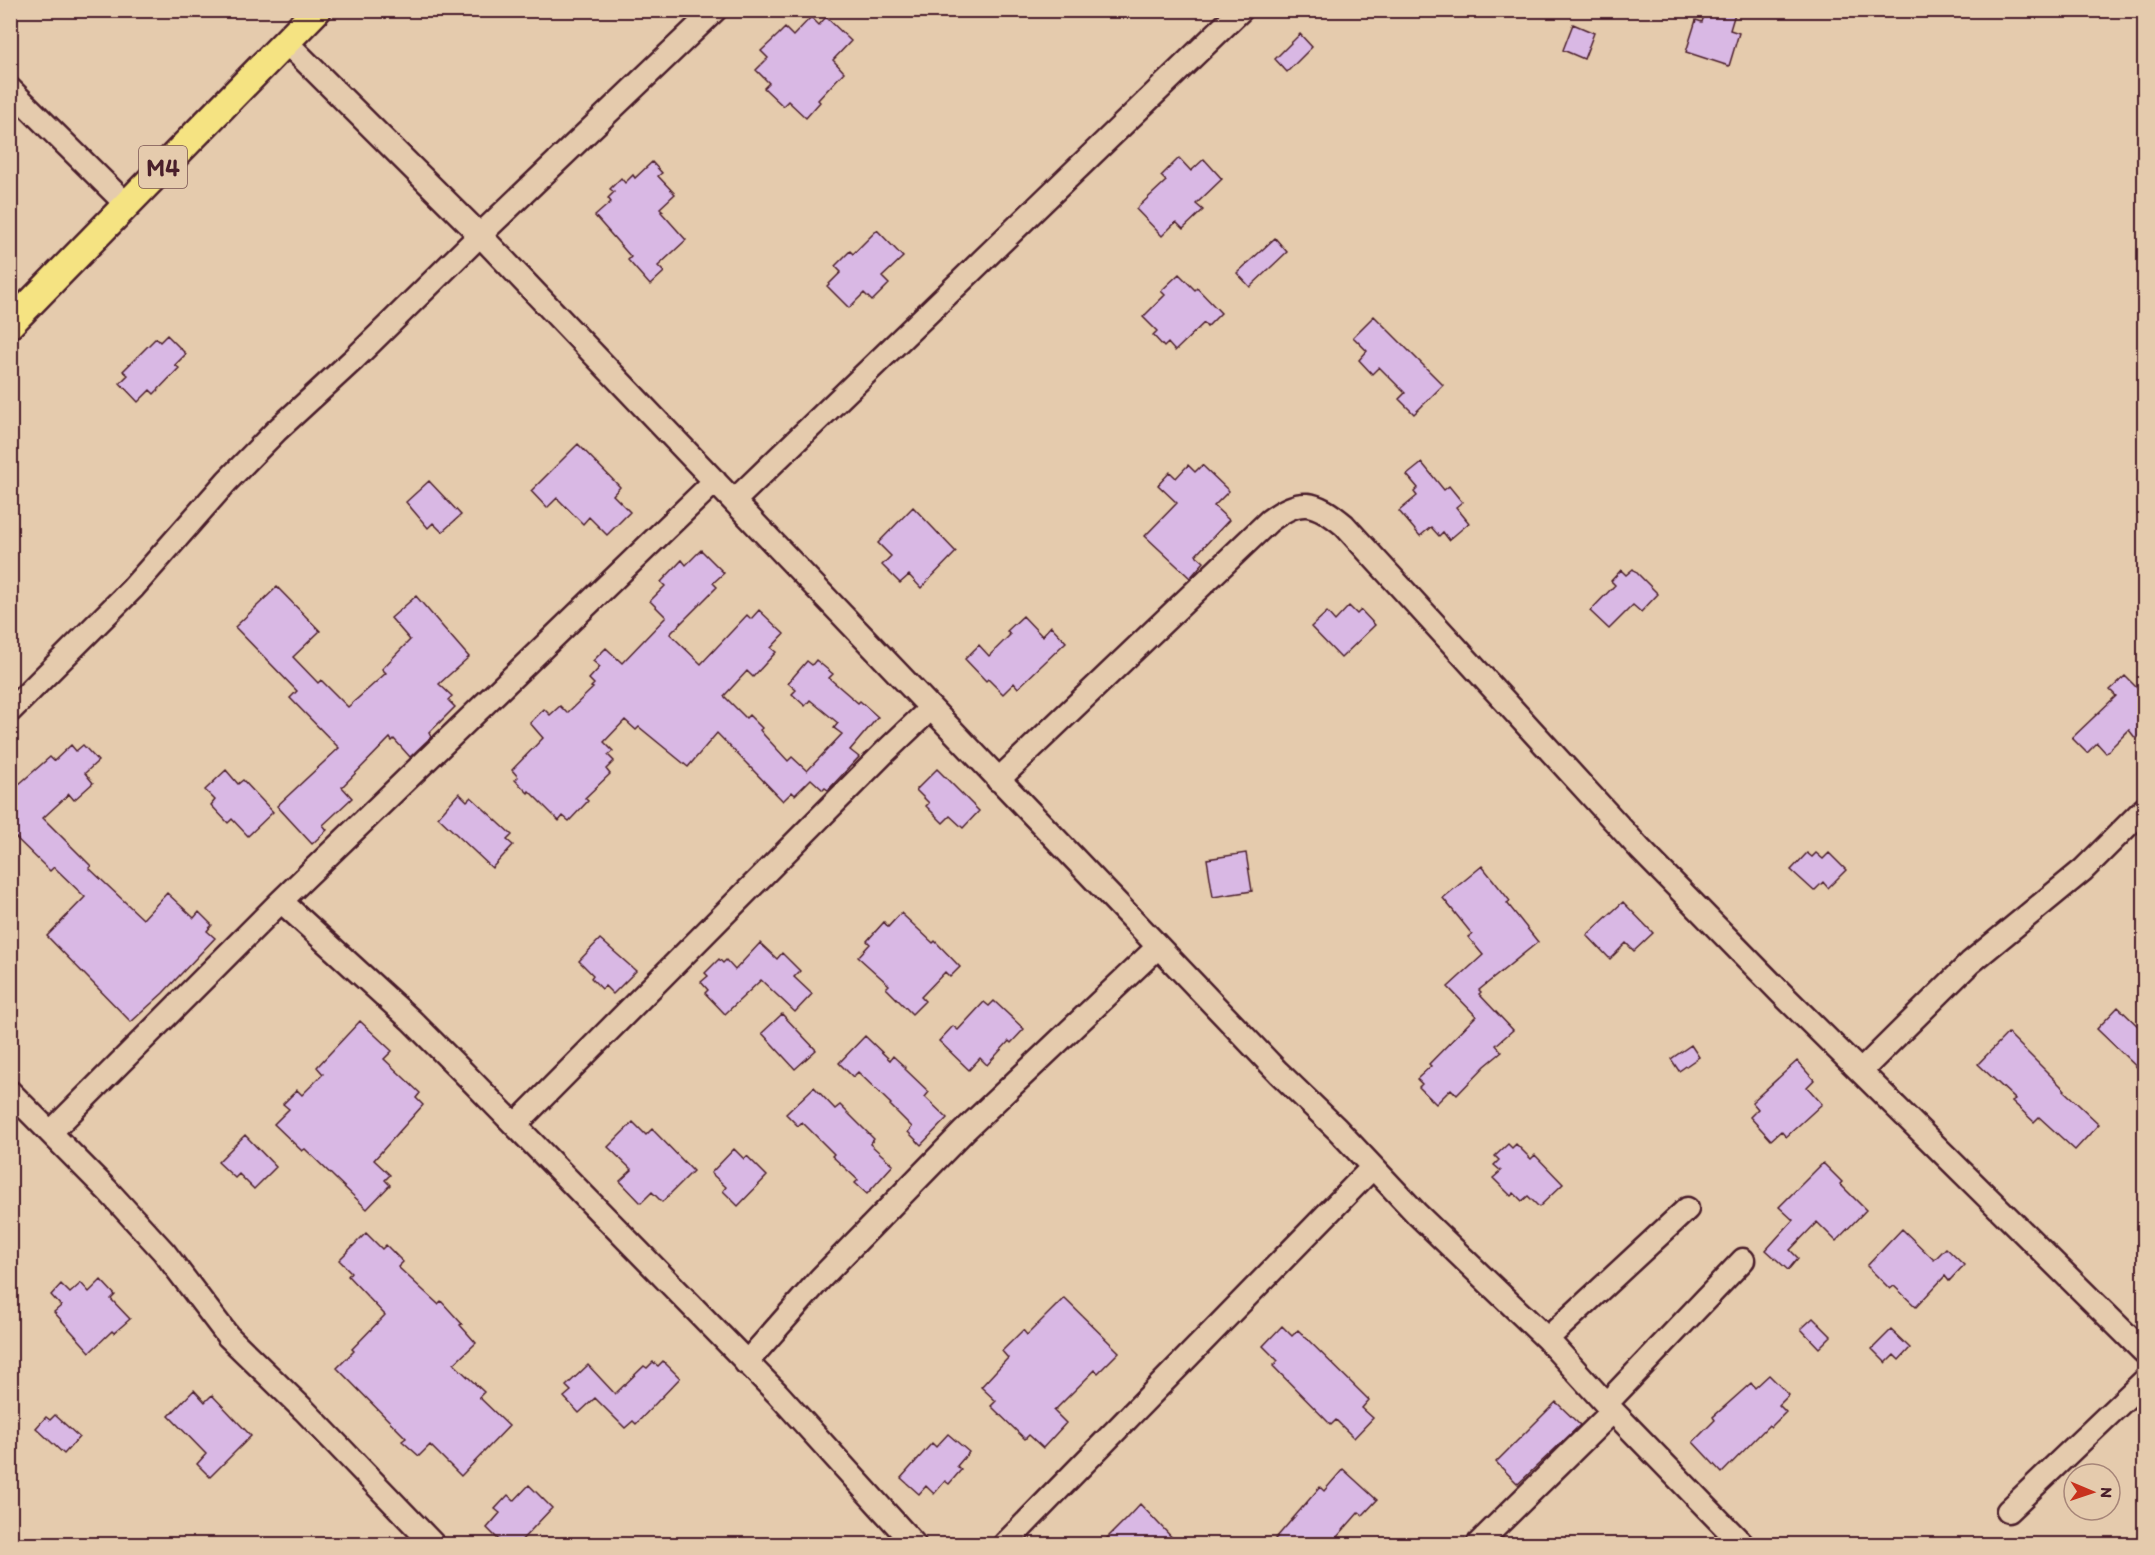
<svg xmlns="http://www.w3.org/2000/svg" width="2155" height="1555" font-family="Itim,sans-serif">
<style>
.building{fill:#d9b8e4;stroke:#4a1f2b;stroke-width:1.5}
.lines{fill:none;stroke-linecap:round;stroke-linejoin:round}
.minor-casing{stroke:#4a1f2b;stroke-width:27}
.major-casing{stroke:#4a1f2b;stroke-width:32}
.minor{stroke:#e5cbad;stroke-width:22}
.major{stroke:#f5e382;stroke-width:27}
.labels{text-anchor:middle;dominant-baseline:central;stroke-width:6;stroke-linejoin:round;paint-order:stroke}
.shield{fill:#e5cbad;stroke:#785352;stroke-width:1.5}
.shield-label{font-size:24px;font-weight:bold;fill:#4a1f2b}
</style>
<rect width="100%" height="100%" fill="#e5cbad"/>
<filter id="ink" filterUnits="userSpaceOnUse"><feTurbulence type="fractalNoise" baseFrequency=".0167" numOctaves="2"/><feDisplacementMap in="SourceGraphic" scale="12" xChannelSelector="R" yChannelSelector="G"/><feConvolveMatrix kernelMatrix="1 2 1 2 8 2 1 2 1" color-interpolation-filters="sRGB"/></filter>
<g filter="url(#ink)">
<path class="building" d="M1706,10H1736L1730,30L1739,33L1729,66L1686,52L1696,20L1702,22Z
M811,17L819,25L826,17L851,41L833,60L844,72L818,100L820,102L806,118L788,101L783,106L764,88L769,83L756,70L768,58L761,51L778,35L785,28L793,36Z
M1573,24L1594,33L1584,59L1563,50Z
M1300,34L1312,47L1287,72L1275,59Z
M1179,158L1191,171L1204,159L1222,179L1196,204L1203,210L1183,229L1176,222L1162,236L1136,209L1166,181L1161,176Z
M652,162L662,173L658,176L675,194L660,208L663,211L661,212L686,240L658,266L664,272L650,285L628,260L631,257L595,216L611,202L608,198L614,192L610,189L621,178L625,183L633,175L635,178Z
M877,230L903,257L882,277L889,284L872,301L864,293L849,308L827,286L841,272L835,266L850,251L853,254Z
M1275,238L1287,252L1250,287L1237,273Z
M1179,274L1195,290L1197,288L1221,313L1207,327L1204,323L1175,351L1168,343L1164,347L1153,335L1157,331L1143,317L1165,295L1161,291Z
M1374,316L1443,385L1414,414L1399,399L1405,393L1379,367L1372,374L1359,360L1367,351L1353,337Z
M167,335L186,354L175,365L179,368L154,394L150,390L138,402L120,383L128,375L123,371L156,338L160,342Z
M578,444L620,487L613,495L630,512L607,535L589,517L583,524L557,498L547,508L531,491Z
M1422,463L1444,490L1449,486L1462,502L1456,507L1469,523L1449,540L1443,532L1439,536L1431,527L1420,536L1399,511L1417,496L1414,492L1418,488L1407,475Z
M1188,465L1195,472L1202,465L1229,491L1214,506L1229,520L1196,555L1204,562L1190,578L1145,536L1177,503L1158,485L1170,472L1176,478Z
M429,481L461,515L442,532L433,523L428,528L406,502Z
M913,507L956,552L921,588L909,575L900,583L882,565L891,556L878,543Z
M701,550L724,573L713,583L717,587L670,634L701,664L747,615L751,619L759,610L784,634L771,648L776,652L753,677L747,671L724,696L746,718L749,715L762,728L760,730L764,735L788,761L792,757L807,771L842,734L834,728L838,723L810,700L805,706L792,694L796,690L788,683L807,661L812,665L816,660L833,674L829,678L858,703L860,701L878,717L850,750L859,757L828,790L825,788L823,790L811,779L795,795L792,792L783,801L717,733L688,767L639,727L636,730L625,720L604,742L613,751L608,755L614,761L606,769L610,774L585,798L588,801L569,821L563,816L559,821L529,791L528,793L515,780L518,777L512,770L543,738L530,723L544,709L550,715L560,706L567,713L593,688L591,687L594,684L589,679L600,667L593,661L606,648L622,663L666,617L650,601L665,586L661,582L682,560L686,565Z
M1633,569L1658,594L1641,612L1633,605L1609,629L1590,611L1615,585L1611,581L1621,570L1626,575Z
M277,587L320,631L293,657L318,683L321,680L348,707L386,673L382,669L410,640L391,618L416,596L469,657L439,684L452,696L448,700L455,707L429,733L431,737L410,757L394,739L392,741L390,738L342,787L352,798L323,825L327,830L312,844L277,806L339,748L290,698L297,691L235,627Z
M1349,606L1357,614L1361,610L1375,625L1341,658L1311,627L1327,612L1335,621Z
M1023,616L1042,636L1051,626L1066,642L1018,688L1014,683L1003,694L988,679L986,681L965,659L979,645L989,656L1010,635L1007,631Z
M2125,676L2145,696V731L2136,739L2129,730L2106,753L2097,743L2087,753L2072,738L2116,696L2110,690Z
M71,745L76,751L83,745L98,761L85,773L93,783L74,800L69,794L43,818L91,866L89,868L143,919L167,893L194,918L199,912L212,925L207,931L215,938L163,993L131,1022L47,936L85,897L54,867L50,871L10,832V792L50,757L54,761Z
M937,769L979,811L963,828L950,816L943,823L926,806L929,803L916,790Z
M226,770L238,784L243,780L273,812L248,836L232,819L228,823L211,805L215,800L205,790Z
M459,793L467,801L471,797L512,835L507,840L513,845L492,868L438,817Z
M1246,853L1252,891L1213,897L1207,859Z
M1807,853L1812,857L1816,853L1823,859L1829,853L1846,870L1828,888L1823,882L1814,891L1791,870Z
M1482,866L1510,901L1507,903L1538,942L1479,990L1481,992L1479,994L1513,1030L1496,1045L1502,1052L1485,1066L1457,1095L1451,1089L1436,1104L1419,1087L1422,1084L1417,1079L1431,1066L1429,1064L1476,1016L1448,987L1483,955L1468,937L1472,934L1443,898Z
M1623,902L1653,933L1634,951L1626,943L1610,959L1587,935Z
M901,913L933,943L935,941L960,967L950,977L945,972L921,997L925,1001L912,1014L886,988L889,985L858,957L870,944L867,941L884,922L888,927Z
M600,939L636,971L613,994L605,986L602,989L591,978L593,975L579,961Z
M760,943L777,959L782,953L800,971L794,977L812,994L795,1012L761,980L725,1014L705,993L708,990L701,982L708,976L705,973L719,959L723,963L726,960L735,970Z
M994,1001L1024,1029L1011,1043L1009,1041L987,1065L980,1058L969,1070L939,1041L953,1026L958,1030L984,1002L989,1006Z
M2118,1007L2145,1033V1075L2097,1029Z
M782,1014L816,1050L795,1069L762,1033Z
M360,1021L392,1051L384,1059L420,1093L416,1098L423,1105L374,1160L390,1175L385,1180L390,1185L367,1209L305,1149L302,1151L274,1124L289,1109L283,1104L297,1090L302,1095L323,1074L317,1067Z
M2008,1033L2065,1090L2064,1091L2099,1124L2075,1150L2039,1117L2034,1122L2012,1101L2015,1099L1978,1064Z
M865,1036L890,1060L893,1056L906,1068L905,1069L929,1092L925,1097L947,1118L921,1145L908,1132L912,1127L890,1105L891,1104L858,1072L853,1077L839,1063Z
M1691,1045L1699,1057L1679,1071L1671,1059Z
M1797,1061L1814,1080L1807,1087L1822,1104L1786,1137L1781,1131L1771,1140L1750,1117L1758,1109L1752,1102Z
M814,1087L835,1109L840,1105L874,1139L870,1144L893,1165L867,1194L855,1183L858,1180L832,1156L834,1154L802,1122L798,1126L786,1114Z
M633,1122L646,1135L652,1129L693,1171L662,1202L652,1192L641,1203L620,1181L632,1170L608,1147Z
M245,1135L276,1167L254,1189L239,1174L235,1178L218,1162Z
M1508,1144L1512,1148L1516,1144L1531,1159L1535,1155L1563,1184L1539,1207L1528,1196L1522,1201L1514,1193L1511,1196L1493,1178L1501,1171L1494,1165L1499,1160L1495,1156Z
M734,1149L744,1159L747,1156L767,1176L738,1206L723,1191L726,1187L711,1173Z
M1823,1163L1842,1182L1840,1184L1866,1210L1836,1241L1817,1222L1790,1250L1798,1258L1788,1270L1766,1250L1793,1220L1779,1207Z
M1902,1229L1934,1260L1946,1248L1964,1265L1949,1281L1945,1276L1916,1307L1894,1286L1890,1289L1867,1266Z
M366,1233L382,1249L386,1245L403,1262L398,1267L438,1304L441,1301L462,1324L460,1325L476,1343L454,1364L484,1392L479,1397L509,1426L461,1476L430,1445L419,1456L402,1441L406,1438L337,1368L354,1351L352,1349L385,1315L348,1276L351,1272L339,1260Z
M101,1280L115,1295L111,1299L130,1319L114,1333L112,1331L90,1352L54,1312L61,1306L51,1295L61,1284L70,1293L81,1283L89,1292Z
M1064,1298L1119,1352L1098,1373L1095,1370L1054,1411L1066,1423L1043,1448L1029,1435L1025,1439L991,1406L996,1401L981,1387L1008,1358L1002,1351L1023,1330L1027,1335Z
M1813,1318L1831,1336L1819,1348L1801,1329Z
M1282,1326L1292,1336L1298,1330L1369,1400L1362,1408L1373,1418L1354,1438L1336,1420L1331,1425L1273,1366L1278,1361L1263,1346Z
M1891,1330L1910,1348L1899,1360L1894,1355L1886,1363L1872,1349Z
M663,1361L680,1378L636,1424L633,1421L625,1428L595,1398L579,1413L564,1397L571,1391L566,1386L588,1365L615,1394L644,1366L647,1368L653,1362L658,1366Z
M1769,1375L1789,1395L1779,1405L1786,1412L1771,1427L1769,1425L1722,1473L1693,1442L1715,1420L1713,1417L1751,1383L1755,1388Z
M194,1390L205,1402L212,1395L251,1436L210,1477L197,1464L206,1454L169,1416Z
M1556,1402L1580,1425L1518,1484L1496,1462Z
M55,1415L79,1437L64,1454L36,1428L46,1417L50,1420Z
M948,1434L969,1452L957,1466L961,1470L949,1484L945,1481L934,1494L926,1486L919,1494L901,1478L932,1443L936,1447Z
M1343,1469L1377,1500L1363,1515L1359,1512L1330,1545H1270L1320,1487L1324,1491Z
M529,1485L552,1508L517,1545H504L487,1528L500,1513L495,1509L508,1495L514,1501Z
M1140,1504L1179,1545H1100L1126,1519Z"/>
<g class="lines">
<g class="minor-casing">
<path id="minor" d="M286,42L480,235L1278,1072L1337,1129L1417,1214L1547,1339L1606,1404L1742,1544
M10,89L126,204
M734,501L1241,10
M10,711L132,589L227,481L276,431L354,359L480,235L715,10
M998,780L1269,521C1300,497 1315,501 1344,525L1640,849L1782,994L2144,1352
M281,901L411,1020L464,1073L777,1393L914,1544
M1861,1071L1970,963L2083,870L2144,809
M10,1092L109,1192L164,1252L228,1336L304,1410L433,1544
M515,1125L885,752L930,709
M51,1132L281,901L715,481
M1547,1339L1687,1209
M746,1363L820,1279L964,1131L1158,947
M1606,1404L1743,1260
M2008,1511L2144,1381
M1005,1544L1372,1168
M1478,1544L1613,1411"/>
</g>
<g class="major-casing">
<path id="major" d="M10,324L317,10"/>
</g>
<use href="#minor" class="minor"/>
<use href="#major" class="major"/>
</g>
</g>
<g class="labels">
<rect class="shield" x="139" y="146" width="48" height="42" rx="4.5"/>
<g class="shield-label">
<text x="163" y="167">M4</text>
</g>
</g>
<rect width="2155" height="1555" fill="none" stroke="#e5cbad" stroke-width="36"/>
<rect x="18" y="18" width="2119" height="1519" fill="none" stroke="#4a1f2b" stroke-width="2" filter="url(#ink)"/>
<g transform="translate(2092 1492) rotate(92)"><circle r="28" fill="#e5cbad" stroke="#a78679" stroke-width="1.5"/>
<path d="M0-4.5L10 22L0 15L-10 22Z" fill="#c8321e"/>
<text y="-9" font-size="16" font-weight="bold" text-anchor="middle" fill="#4a1f2b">N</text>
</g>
</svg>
